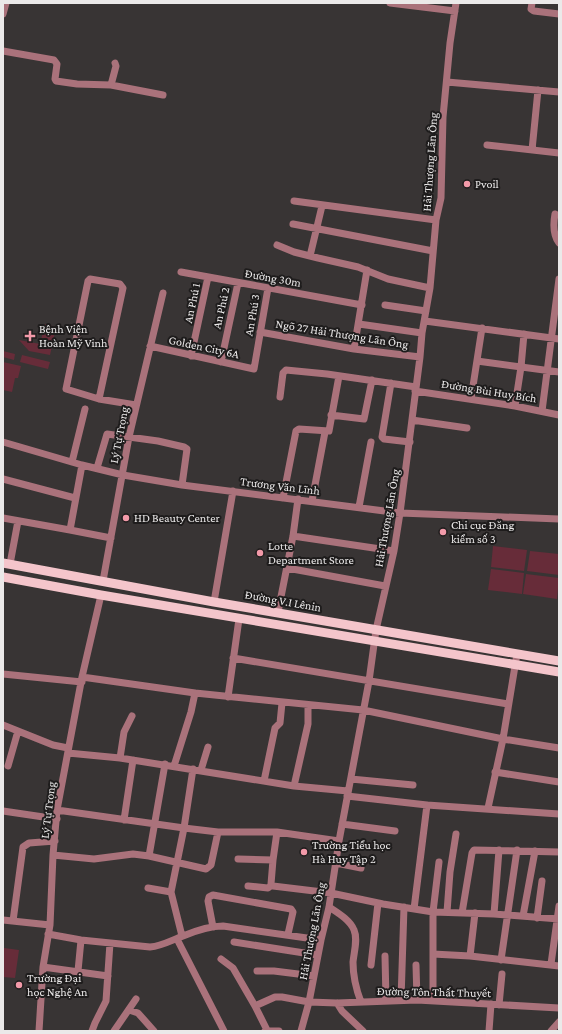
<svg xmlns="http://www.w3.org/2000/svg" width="562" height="1034" font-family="'Crimson Pro',serif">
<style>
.green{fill:#672c39}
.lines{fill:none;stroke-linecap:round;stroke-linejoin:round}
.minor{stroke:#aa727b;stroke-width:7}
.major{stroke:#f4c5cb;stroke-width:9}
.poi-dot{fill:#f39aa9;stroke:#1e1c1c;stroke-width:1.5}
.labels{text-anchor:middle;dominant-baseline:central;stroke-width:4;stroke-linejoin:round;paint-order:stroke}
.street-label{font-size:12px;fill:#ebe9e9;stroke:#1e1c1c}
.poi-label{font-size:12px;fill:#ebe9e9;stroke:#1e1c1c;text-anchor:start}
</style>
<rect width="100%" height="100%" fill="#383434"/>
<path class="green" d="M45,324L56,327L50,355L29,351L19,340L40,344Z
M3,351L15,354L14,360L3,357Z
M22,355L50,362L48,369L20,362Z
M3,362L21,366L18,378H15L12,392L3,390Z
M493,546L527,550L524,571L491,567Z
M530,551L559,554V575L527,571Z
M491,569L524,573L522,594L488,590Z
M526,574L559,578L557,599L523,594Z
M4,948L19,950L15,978L3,977Z"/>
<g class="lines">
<path class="minor" d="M390,3L455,11
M532,3L531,9L534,11L559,14
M3,14L6,3
M3,51L54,60L57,64L55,79L56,81L77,84L111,85L163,95
M447,82L559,92
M111,85L116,66L115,63
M487,145L559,153
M532,150L538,90
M294,201L436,220
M555,214C553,225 553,235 559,243
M293,224L433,251
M277,245L294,252L318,258L358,267L388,279L430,288
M310,256L322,206
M181,272L362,305
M385,305L426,311
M425,321L559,339
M359,324L422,333
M260,332L354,349L420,357
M150,346L254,369L268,288
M354,349L367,270
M191,356L208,277
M477,361L559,372
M221,362L238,283
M391,383L382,437L384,439L410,442
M415,391L515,406L559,415
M280,397L283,373L286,370L327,374L416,387
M99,399L123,288L120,284L90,279L88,281L66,389L99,399L136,405
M471,399L482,328
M515,406L521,367L524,334
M542,411L559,279
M331,415L364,419L372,380
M412,420L467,428
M3,442L82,465L123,475L182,485L400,513L559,519
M72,462L85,409
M97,468L107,434L158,441L184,447L187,449L182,485
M3,479L75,498
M283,498L296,431L299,429L329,431L339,376
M312,501L325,432
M359,507L371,442
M3,518L70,530L82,465
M70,530L111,538
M293,536L394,551
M10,564L18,521
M287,568L385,586
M103,581L129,437L163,293
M214,602L233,491
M278,612L293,536L298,499
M233,658L508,704
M3,674L82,682
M82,677L195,693L363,710L503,739L559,748
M228,697L239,619
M3,725L53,745L68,748
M68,753L120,758L294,786L348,791
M120,758L124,732L132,716
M8,766L18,731
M174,766L191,712L195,693
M201,770L208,747
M495,772L559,782
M351,779L413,785
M264,781L275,728L280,723L282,703
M294,786L308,724V705
M347,796L427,805L559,814
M488,808L503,739L517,654
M57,810L184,828L218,832H277L339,841
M3,811L57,819
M124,820L133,760
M342,824L395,831
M277,832L273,860L271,884L273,886L331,893L383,904L433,912L494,914L559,919
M53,855L94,859L133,854L149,856L206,869L211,865L218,832
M149,856L165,764
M238,859L273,860
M336,863L361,868
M248,886L268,888L272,885
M148,888L171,892
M329,907C338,913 350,920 354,930C358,939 354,952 353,962C353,975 356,989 361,1002
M414,909L427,805
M447,912L450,872L456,834
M462,913L472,853L474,850L559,852
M494,914L499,850
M523,916L535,851
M537,918L542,881
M3,920L50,925
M13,921L23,847L29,843L55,841
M213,927L208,901L209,897L213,895L291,909L293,912L288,934
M48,934L81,940L150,947C162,946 172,940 183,936C195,931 209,926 223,926L321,940
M182,936L171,892L184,828L193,769
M177,939L224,1031
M234,942L317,955
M433,954L470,956L559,966
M385,956L386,1001
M470,956L475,913
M221,959L233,968L255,1006L267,1030
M501,960L517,850
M551,964L559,906
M371,965L378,903
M416,965L417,1000
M43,967L108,976
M78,971L81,940
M257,971H274L314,976
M401,1000L404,907
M433,1001V912L439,862
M337,1003L342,1011L363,1031
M499,1005L502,974
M255,1006L275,997H282L309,1002L337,1003L417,1000L559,1008
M129,1010L138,1013L154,1031
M39,1031L43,967L50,925L53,855L57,810L82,677L101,595
M92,1031L95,1023L106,1001L110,943
M114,1031L136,999
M265,1031H279
M301,1031L309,1002L321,940L329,907L339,841L369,681L376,630L394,551L400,513L420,357L422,333L430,288L436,220L441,198L443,117L450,43L456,3
M489,1031L491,1004
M551,1031L559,1022"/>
<path class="major" d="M3,563L214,602L559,661
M3,577L101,595L559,672"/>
</g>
<g class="poi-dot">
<circle cx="467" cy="184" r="4"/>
<path d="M28 330h4v4h4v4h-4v4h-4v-4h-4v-4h4z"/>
<circle cx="126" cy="518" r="4"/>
<circle cx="443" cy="532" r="4"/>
<circle cx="260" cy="553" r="4"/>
<circle cx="304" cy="852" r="4"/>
<circle cx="19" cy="985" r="4"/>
</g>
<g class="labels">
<g class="street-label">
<text transform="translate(430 162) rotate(-86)">Hải Thượng Lãn Ông</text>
<text transform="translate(273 278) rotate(10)">Đường 30m</text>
<text transform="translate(192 303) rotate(-78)">An Phú 1</text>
<text transform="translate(221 308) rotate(-77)">An Phú 2</text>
<text transform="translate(252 315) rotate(-80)">An Phú 3</text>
<text transform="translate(342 334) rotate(9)">Ngõ 27 Hải Thượng Lãn Ông</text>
<text transform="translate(204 347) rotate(12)">Golden City 6A</text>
<text transform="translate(489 391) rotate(9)">Đường Bùi Huy Bích</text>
<text transform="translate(119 435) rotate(-79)">Lý Tự Trọng</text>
<text transform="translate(280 486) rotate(7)">Trương Văn Lĩnh</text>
<text transform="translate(387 518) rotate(-80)">Hải Thượng Lãn Ông</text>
<text transform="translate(283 601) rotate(10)">Đường V.I Lênin</text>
<text transform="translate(48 810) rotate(-83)">Lý Tự Trọng</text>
<text transform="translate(312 931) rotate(-79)">Hải Thượng Lãn Ông</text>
<text transform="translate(434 992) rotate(1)">Đường Tôn Thất Thuyết</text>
</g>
<g class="poi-label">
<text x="475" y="184">Pvoil</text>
<text x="39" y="329">Bệnh Viện<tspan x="39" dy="14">Hoàn Mỹ Vinh</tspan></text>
<text x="134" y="518">HD Beauty Center</text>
<text x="451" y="525">Chi cục Đăng<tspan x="451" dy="14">kiểm số 3</tspan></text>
<text x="268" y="546">Lotte<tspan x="268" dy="14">Department Store</tspan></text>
<text x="312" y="845">Trường Tiểu học<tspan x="312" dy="14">Hà Huy Tập 2</tspan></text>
<text x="27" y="978">Trường Đại<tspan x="27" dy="14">học Nghệ An</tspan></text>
</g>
</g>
<rect width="562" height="1034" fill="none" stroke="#ebe9e9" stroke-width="8"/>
</svg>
